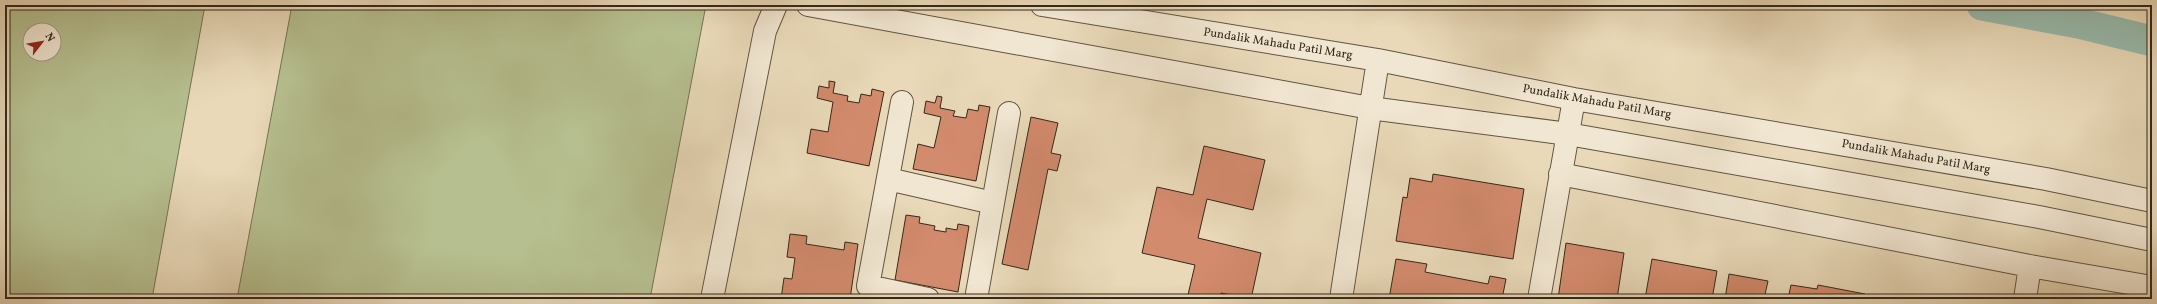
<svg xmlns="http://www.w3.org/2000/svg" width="2157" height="304" font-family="Vollkorn,serif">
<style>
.green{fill:#b6bf8f;stroke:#747455;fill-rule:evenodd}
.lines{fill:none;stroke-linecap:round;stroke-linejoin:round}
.canal{stroke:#98baab;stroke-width:31}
.building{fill:#d38b6d;stroke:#33291b}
.minor-casing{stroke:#605542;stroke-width:24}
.minor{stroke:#f1e6d1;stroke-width:22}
.labels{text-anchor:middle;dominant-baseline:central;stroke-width:3;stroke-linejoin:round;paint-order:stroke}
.street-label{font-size:12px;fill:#33291b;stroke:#f1e6d1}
</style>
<rect width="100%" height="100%" fill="#e9d9b8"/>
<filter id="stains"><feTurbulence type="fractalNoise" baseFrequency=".005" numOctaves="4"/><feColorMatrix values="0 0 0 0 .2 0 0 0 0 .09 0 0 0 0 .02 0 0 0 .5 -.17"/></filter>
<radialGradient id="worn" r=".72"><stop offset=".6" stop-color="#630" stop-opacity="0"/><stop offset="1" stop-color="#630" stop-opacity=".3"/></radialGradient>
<path class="green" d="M5,5H205L152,299H5ZM30,30H54V54H30Z
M292,5H706L650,299H237Z"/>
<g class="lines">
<path class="canal" d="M1982,5L2078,23L2152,41"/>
</g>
<path class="building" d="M829,81L835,82L833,93L848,96L847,101L859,103L861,94L871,96L872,89L884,92L869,166L807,153L811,129L828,132L833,102L817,98L819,86L829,88Z
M937,96L942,97L940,108L955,111L953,116L966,118L968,109L978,111L979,105L990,107L976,181L913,169L918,144L934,148L941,117L924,113L926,101L935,103Z
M1031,117L1058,123L1051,153L1061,155L1057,171L1048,169L1028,270L1002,264Z
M1204,146L1265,160L1253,210L1207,199L1198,238L1261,253L1251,299L1221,293L1220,299H1187L1195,265L1142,253L1157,187L1193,195Z
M1433,174L1524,189L1513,259L1396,241L1403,197L1407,198L1410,178L1432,182Z
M906,215L920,217L919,223L935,226L934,230L946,232V228L957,230L958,224L969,226L958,292L895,280Z
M790,234L807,236L806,244L844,250L845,242L858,244L850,299H781L784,278L792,279L795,258L787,257Z
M1566,243L1624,253L1617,299H1558Z
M1396,259L1427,264L1425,272L1488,284L1490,276L1506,279L1502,299H1389Z
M1652,259L1717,271L1712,299H1645Z
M1729,274L1768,281L1764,299H1725Z
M1791,285L1817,289L1818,285L1865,294L1864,299H1788Z"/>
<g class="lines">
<g class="minor-casing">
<path id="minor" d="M808,5L1370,108L1568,134L2039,217L2152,240
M1042,5L1378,60L1574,99L2046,179L2152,201
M902,102L868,286L928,299
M1560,174L2030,266L2152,287
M888,179L993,203
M712,299L765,31L776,5
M976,299L1009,113
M1341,299L1378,60
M1539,299L1574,99
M2025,299L2030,266"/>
</g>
<use href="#minor" class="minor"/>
</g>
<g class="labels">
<g class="street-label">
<text transform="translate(1278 44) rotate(9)">Pundalik Mahadu Patil Marg</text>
<text transform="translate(1597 102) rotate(10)">Pundalik Mahadu Patil Marg</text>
<text transform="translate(1916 157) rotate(10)">Pundalik Mahadu Patil Marg</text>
</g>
</g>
<rect width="2157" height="304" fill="none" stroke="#e9d9b8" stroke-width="20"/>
<rect x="6" y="6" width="2145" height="292" fill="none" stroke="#33291b" stroke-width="2"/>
<rect x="10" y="10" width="2137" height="284" fill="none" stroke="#33291b"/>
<g transform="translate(42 42) rotate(59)"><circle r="19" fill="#f1e6d1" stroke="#a59a88"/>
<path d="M0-3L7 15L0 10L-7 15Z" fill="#8f2418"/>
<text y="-6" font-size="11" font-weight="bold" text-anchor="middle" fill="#33291b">N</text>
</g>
<rect width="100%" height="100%" filter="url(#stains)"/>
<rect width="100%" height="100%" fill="url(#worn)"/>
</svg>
